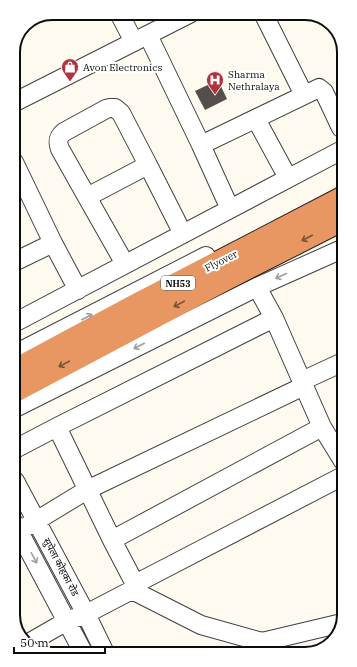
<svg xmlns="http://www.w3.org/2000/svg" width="357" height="667" font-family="'IBM Plex Serif','Noto Sans Devanagari',serif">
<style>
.building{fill:#554e4b}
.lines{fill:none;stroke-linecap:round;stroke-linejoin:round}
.minor-casing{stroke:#404040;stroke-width:20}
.highway-casing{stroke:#1e1e1e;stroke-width:24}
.minor{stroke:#fff;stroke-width:18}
.highway{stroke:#e89763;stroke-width:22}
.oneway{stroke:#7a5238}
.oneway2{stroke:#9e9e9e}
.labels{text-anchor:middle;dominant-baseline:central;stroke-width:4;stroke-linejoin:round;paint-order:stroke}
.shield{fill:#fff;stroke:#565656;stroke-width:1}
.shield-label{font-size:9px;font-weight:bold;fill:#0d0d0d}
.poi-label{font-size:10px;fill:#0d0d0d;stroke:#fff;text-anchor:start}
.street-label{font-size:10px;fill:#0d0d0d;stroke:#fff}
.rim{fill:none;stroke:#0d0d0d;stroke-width:2}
</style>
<rect width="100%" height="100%" fill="#fefaef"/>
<path class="building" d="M218,80L227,99L205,110L195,91Z"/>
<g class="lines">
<g class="minor-casing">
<path id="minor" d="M119,13L134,42
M263,13L304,95
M148,35L201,145L319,88L324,92L341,128
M13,103L191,13
M256,119L288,178
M201,145L230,209
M14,162L53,243L14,262
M87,197L60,149C57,141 58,137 64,132L106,109L110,108H115L121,113L148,165
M53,243L78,290
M125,264L87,197L148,165L183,234
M257,287L274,318L322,427L343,461
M14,323L342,150
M15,354L206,256
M302,381L343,362
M15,408L257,287L342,249
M57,427L112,540L135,584L132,590
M15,449L57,427L274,318
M15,481L86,614L105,653
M15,524L84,654
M19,531L36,521L87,490L304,386
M112,540L322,427
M135,584L343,476
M27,644L67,621L86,614L132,590L201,625L262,642L342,623"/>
</g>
<g class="highway-casing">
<path id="highway" d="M15,370L134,306L342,198
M15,391L226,279L342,220"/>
</g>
<use href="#minor" class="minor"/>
<use href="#highway" class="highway"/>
</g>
<defs><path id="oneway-shaft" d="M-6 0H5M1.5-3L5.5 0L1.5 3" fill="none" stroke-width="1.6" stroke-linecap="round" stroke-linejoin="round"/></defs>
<g class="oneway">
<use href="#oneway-shaft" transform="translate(307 238) rotate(153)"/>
<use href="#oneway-shaft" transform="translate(179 304) rotate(152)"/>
<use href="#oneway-shaft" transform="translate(64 364) rotate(152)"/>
</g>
<g class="oneway2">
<use href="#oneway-shaft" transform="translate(281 276) rotate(156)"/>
<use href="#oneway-shaft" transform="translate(87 317) rotate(-27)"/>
<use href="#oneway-shaft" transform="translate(139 346) rotate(153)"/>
<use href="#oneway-shaft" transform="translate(34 558) rotate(62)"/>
</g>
<defs>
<g id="shop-pin" transform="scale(0.9)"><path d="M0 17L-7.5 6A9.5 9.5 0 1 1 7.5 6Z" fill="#b2313f" stroke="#fff"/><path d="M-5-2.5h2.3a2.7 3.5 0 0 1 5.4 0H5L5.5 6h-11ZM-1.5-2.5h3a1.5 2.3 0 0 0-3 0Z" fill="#fff"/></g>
<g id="hospital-pin" transform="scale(0.9)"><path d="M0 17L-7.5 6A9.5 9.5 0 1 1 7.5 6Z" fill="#b2313f" stroke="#fff"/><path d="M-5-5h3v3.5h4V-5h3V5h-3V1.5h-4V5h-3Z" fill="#fff"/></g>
</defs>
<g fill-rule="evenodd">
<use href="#shop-pin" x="70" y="67"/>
<use href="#hospital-pin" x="215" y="80"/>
</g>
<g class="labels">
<rect class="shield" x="161" y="276" width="34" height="14" rx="3"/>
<g class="shield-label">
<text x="178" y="283">NH53</text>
</g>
<g class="poi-label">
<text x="83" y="67">Avon Electronics</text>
<text x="228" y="74">Sharma<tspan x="228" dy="12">Nethralaya</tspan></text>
</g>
<g class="street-label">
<text transform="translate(221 261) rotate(-27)">Flyover</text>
<text transform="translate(61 567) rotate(62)">सुपेला कोहका रोड</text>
</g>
</g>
<path d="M0 0H357V667H0ZM52 20H305A32 32 0 0 1 337 52V615A32 32 0 0 1 305 647H52A32 32 0 0 1 20 615V52A32 32 0 0 1 52 20Z" fill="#fff" fill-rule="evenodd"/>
<path class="rim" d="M52 20H305A32 32 0 0 1 337 52V615A32 32 0 0 1 305 647H52A32 32 0 0 1 20 615V52A32 32 0 0 1 52 20Z"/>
<path d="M14 647v6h91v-6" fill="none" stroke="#0d0d0d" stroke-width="2"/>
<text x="20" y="647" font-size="12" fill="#0d0d0d" stroke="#ffffff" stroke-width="3" paint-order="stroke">50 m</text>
</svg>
